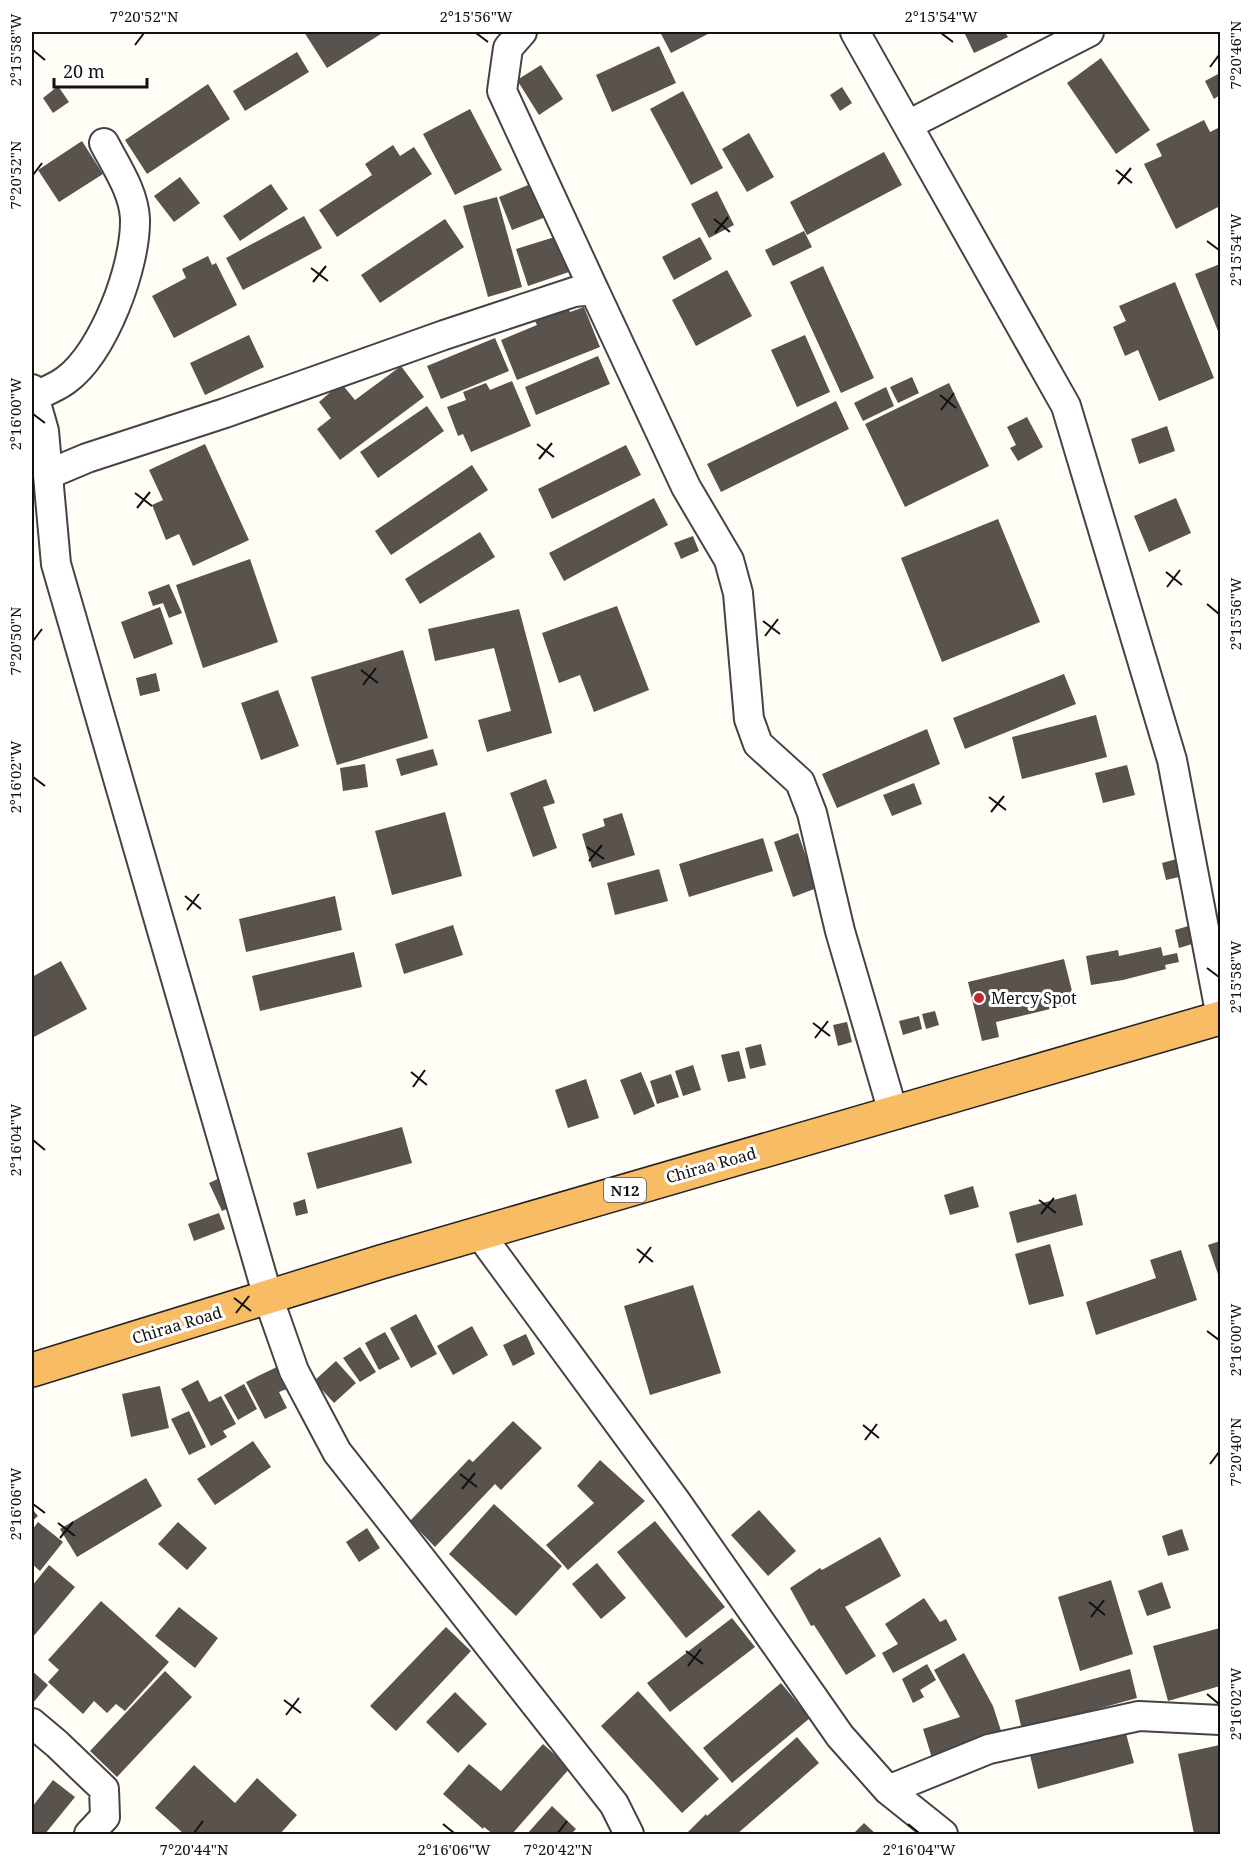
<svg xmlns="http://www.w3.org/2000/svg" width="1252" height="1866" font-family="'Noto Serif',serif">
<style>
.building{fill:#5a524d}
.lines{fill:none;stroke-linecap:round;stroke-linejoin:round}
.minor-casing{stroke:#444;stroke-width:32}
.trunk-casing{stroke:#222;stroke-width:36}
.minor{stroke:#fff;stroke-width:28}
.trunk{stroke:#f7bc64;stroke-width:33}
.ticks{fill:none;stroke:#111;stroke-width:2}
.poi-dot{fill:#c4262e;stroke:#fff;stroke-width:2}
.labels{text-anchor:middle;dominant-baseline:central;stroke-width:6;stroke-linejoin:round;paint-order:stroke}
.shield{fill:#fff;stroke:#585858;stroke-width:1.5}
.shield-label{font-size:15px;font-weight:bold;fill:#111}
.poi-label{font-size:16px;fill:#111;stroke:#fff;text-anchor:start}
.street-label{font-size:16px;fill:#111;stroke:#fff}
.neatline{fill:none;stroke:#111;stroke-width:2}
.ticks-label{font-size:15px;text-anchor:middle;fill:#111}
</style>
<rect width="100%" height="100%" fill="#fffdf5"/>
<path class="building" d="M304,32H384L327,68Z
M660,32H706L708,34L671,53Z
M964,32H1005L1008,37L974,53Z
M659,46L676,83L612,112L596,75Z
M297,52L309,72L245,111L233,91Z
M1101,58L1150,130L1116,154L1067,83Z
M541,65L563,99L539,115L517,80Z
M1220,73V95L1214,99L1205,81Z
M208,84L230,119L147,174L125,140Z
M58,86L69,102L53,113L43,98Z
M842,87L852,103L840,111L830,95Z
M683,91L723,168L691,185L650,109Z
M470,109L502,170L455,195L423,134Z
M1204,120L1210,132L1220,127V206L1176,229L1144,164L1162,156L1156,144Z
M749,133L774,177L747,192L722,149Z
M82,141L103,174L59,202L38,170Z
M393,145L400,156L414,147L432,174L337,237L319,210L372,175L365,164Z
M884,152L902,185L807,235L790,202Z
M180,177L200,203L174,222L154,196Z
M538,181L551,215L512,230L499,197Z
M271,184L288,209L240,241L223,216Z
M717,191L734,225L709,238L691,204Z
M497,197L522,287L488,297L463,206Z
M304,216L322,248L243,290L226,258Z
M445,219L464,247L380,303L361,275Z
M804,231L812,247L773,266L765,250Z
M558,236L569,272L528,286L516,249Z
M700,237L712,259L674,280L662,257Z
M208,256L212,265L216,263L237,305L174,338L152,296L186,278L182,269Z
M1220,264V336L1195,274Z
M823,266L874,378L841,393L790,282Z
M727,270L752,316L696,346L672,300Z
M1175,282L1214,378L1159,401L1138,350L1125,356L1113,327L1126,321L1119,306Z
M565,303L570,312L584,307L600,347L517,380L501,340L537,325L533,317Z
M249,335L264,367L205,395L190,363Z
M805,335L830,392L797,407L771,350Z
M495,338L509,371L441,399L427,366Z
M598,356L610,384L536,415L525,387Z
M401,366L424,397L340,460L317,429L331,418L319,402L341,383L355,400Z
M912,377L919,393L898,403L890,387Z
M512,381L531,426L471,452L463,434L458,436L447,407L466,400L463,392L486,383L490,390Z
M949,383L989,466L905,507L865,424Z
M886,387L894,406L863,421L854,403Z
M836,401L849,429L721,492L707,464Z
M427,406L444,431L378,478L360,452Z
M1027,417L1043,447L1018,461L1010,448L1016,445L1007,427Z
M1167,426L1175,451L1139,464L1131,439Z
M205,444L249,540L193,566L179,534L166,540L152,505L163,500L149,470Z
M626,445L641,475L552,519L538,489Z
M472,465L488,490L391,555L375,531Z
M654,498L668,525L564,581L549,553Z
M1176,498L1191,533L1149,552L1134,516Z
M998,519L1040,622L942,662L901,558Z
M480,532L495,557L420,604L405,579Z
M693,536L699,551L681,559L674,543Z
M250,559L278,642L203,668L176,585Z
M169,584L182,613L169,618L163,603L153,606L148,592Z
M617,606L649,690L594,712L580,675L559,683L542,633Z
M160,607L173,644L134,659L121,622Z
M519,609L552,733L487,752L478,720L511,711L494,648L435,661L428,629Z
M403,650L428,738L337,765L311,677Z
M156,673L160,691L140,696L136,678Z
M1064,674L1076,704L965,749L953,718Z
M278,690L299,746L261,760L241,703Z
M1096,715L1107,757L1022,779L1012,737Z
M927,729L940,764L837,808L822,774Z
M433,749L438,765L401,776L396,759Z
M365,764L368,787L343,791L340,768Z
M1127,765L1135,795L1103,803L1095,773Z
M546,779L555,803L543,807L557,848L533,857L510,793Z
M914,783L922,804L892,816L883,795Z
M445,812L462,876L392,895L375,831Z
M622,813L635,855L592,868L582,834L605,826L603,819Z
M798,833L817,888L793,897L774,842Z
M763,838L773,871L689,897L679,864Z
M1184,857L1188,875L1166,880L1162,863Z
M659,869L668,901L615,915L607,883Z
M335,896L342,930L246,952L239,919Z
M1195,924L1199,942L1179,948L1175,930Z
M453,925L463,955L404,974L395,944Z
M1161,947L1163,956L1177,953L1179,962L1165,965L1166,969L1123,980L1091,985L1086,956L1118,950L1119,956Z
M354,952L362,987L260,1011L252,976Z
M1064,959L1075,1003L996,1022L999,1037L982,1041L968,982Z
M61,961L87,1009L32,1038V977Z
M935,1011L939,1025L926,1029L922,1014Z
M919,1016L922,1029L903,1035L899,1021Z
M847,1022L852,1042L838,1046L833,1025Z
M761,1044L766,1065L750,1069L745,1048Z
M739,1051L746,1078L728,1082L721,1055Z
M693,1065L701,1090L683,1096L675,1071Z
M641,1072L655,1106L634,1115L620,1080Z
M671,1074L679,1097L657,1104L650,1081Z
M586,1079L599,1118L568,1128L555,1090Z
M402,1127L412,1163L317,1189L307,1153Z
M233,1172L246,1201L222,1211L209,1183Z
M973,1186L979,1207L950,1215L944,1195Z
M1076,1194L1083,1225L1017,1243L1009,1212Z
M305,1199L308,1213L296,1216L293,1203Z
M219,1213L225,1229L194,1241L188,1224Z
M1220,1241V1280L1208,1245Z
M1050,1244L1064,1296L1029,1305L1015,1254Z
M1181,1250L1197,1300L1096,1335L1086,1302L1156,1278L1150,1260Z
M693,1285L721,1373L650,1395L624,1306Z
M416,1314L437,1354L411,1368L390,1328Z
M472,1326L488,1355L453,1375L437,1346Z
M385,1332L400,1359L379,1370L365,1343Z
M526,1334L535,1354L513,1366L503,1345Z
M360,1347L376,1372L360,1382L343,1358Z
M336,1361L356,1383L334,1403L314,1381Z
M279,1366L287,1389L279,1392L287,1408L265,1419L246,1382Z
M198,1380L209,1402L221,1396L236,1424L223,1431L227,1437L211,1446L181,1389Z
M244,1384L257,1409L238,1420L224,1395Z
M160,1386L169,1428L131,1437L122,1394Z
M189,1411L206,1447L189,1455L171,1419Z
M513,1421L542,1448L501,1490L495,1484L435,1547L410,1521L469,1459L473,1462Z
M253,1441L271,1467L215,1505L197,1479Z
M600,1460L645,1501L568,1570L546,1545L594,1503L577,1486Z
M146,1478L162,1506L77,1557L60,1529Z
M494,1504L562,1566L516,1616L449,1554Z
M32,1509L38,1516L32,1521Z
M759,1510L796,1551L768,1576L731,1535Z
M655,1521L725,1607L686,1638L617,1552Z
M38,1522L63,1542L40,1571L32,1564V1530Z
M178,1522L207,1548L187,1570L158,1544Z
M367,1528L380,1548L359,1562L346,1542Z
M1182,1529L1189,1550L1168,1556L1162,1536Z
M880,1537L901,1576L845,1607L876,1656L846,1675L814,1625L811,1626L790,1588L820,1568L822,1570Z
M597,1563L626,1598L601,1619L572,1584Z
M49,1565L75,1587L32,1638V1586Z
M1111,1580L1133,1654L1080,1671L1058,1597Z
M1162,1582L1171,1608L1147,1616L1138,1591Z
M924,1598L940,1622L946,1619L957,1640L893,1673L882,1653L898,1644L885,1624Z
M101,1601L169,1662L125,1711L116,1704L107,1713L94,1701L83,1714L48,1682L59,1670L48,1660Z
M179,1607L218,1638L195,1668L155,1636Z
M732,1618L755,1647L670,1712L647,1683Z
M446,1627L471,1651L396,1731L370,1706Z
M1220,1628V1686L1168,1701L1153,1646Z
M964,1653L993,1706L1002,1734L932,1758L923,1729L960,1717L934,1670Z
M927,1664L936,1680L920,1690L924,1697L913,1703L902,1679Z
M1130,1669L1137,1698L1022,1730L1015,1700Z
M32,1671L48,1685L32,1704Z
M165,1671L192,1697L117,1777L90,1751Z
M781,1683L810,1718L732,1783L703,1748Z
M638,1691L719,1779L682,1813L601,1726Z
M455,1692L487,1724L458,1753L426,1722Z
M1125,1730L1134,1763L1038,1789L1030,1755Z
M797,1737L819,1763L737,1834H686L706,1814L707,1816Z
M543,1744L570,1768L512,1834H493L484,1827L483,1829L443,1794L469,1764L501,1791Z
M1220,1745V1834H1194L1178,1754Z
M194,1765L235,1803L257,1778L297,1815L280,1834H184L155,1808Z
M53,1780L75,1797L45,1834H32V1807Z
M552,1806L576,1829L571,1834H527Z
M864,1823L876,1834H853Z"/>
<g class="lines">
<g class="minor-casing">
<path id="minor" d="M522,32L508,48L502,91L594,290
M855,32L1066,406L1172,760L1220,1012
M908,125L1089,32
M32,389L44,431L56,564L268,1297L294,1371L337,1452L614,1804L629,1834
M33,397C44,392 57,387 66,380C104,352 136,266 135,219C134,192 116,166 104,143
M49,474L87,458L225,413L444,335L574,292L594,290L686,487L729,560L738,593L749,719L758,744L800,782L812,813L840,931L893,1112
M479,1233L675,1500L840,1736L888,1790L943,1834
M32,1723L57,1744L104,1789L105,1817L89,1834
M888,1790L989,1749L1139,1716L1220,1720"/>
</g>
<g class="trunk-casing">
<path id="trunk" d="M32,1370L381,1262L1220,1018"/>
</g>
<use href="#minor" class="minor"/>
<use href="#trunk" class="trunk"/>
</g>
<path class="ticks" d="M476,33L488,42M941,33L953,42M135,45L144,33M33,50L45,60M1210,67L1219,55M1116,170L1132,183M33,175L42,163M1118,184L1131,168M714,219L730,232M715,233L728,217M1207,241L1219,250M311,268L328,281M313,282L326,266M940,395L956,408M941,410L954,393M33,414L45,423M537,444L554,457M539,459L552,443M135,493L152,506M137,508L150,492M1166,572L1182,585M1167,587L1180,570M1207,604L1219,614M763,621L780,634M765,636L778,619M33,641L42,629M361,670L378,683M363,685L376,668M33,777L45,786M989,797L1006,810M991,812L1004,796M587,847L604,859M589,861L602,845M185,896L201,909M187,910L199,894M1207,968L1219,977M813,1023L830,1036M815,1038L828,1021M411,1072L427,1085M413,1087L425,1070M33,1140L45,1150M1039,1200L1056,1213M1041,1214L1054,1198M637,1249L653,1262M639,1263L651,1247M234,1298L251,1311M236,1313L249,1296M1207,1331L1219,1340M863,1425L879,1438M865,1440L877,1424M1210,1464L1219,1452M460,1474L477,1487M462,1489L475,1473M33,1504L45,1513M58,1523L75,1536M60,1538L73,1522M1089,1602L1105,1615M1091,1617L1104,1600M686,1651L703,1664M688,1666L701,1649M1207,1694L1219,1704M284,1700L301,1713M286,1715L299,1698M443,1824L454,1833M908,1824L919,1833M194,1833L203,1821M558,1833L567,1821"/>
<circle class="poi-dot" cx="979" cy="998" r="6"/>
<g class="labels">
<rect class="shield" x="604" y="1178" width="42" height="24" rx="4.5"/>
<g class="shield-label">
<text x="625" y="1190">N12</text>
</g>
<g class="poi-label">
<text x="991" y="998">Mercy Spot</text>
</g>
<g class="street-label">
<text transform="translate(711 1165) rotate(-16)">Chiraa Road</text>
<text transform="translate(177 1325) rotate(-17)">Chiraa Road</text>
</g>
</g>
<rect width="1252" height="1866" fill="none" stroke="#ffffff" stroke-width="66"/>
<path d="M54 78v9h93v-9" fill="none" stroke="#111111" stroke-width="3"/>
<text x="63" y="78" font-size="18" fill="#111111" stroke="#ffffff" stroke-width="4.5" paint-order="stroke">20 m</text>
<rect x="33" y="33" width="1186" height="1800" class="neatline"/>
<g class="ticks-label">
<text x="144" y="22">7°20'52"N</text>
<text x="476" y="22">2°15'56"W</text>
<text x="941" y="22">2°15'54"W</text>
<text transform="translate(16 50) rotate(-90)" y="5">2°15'58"W</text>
<text transform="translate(1236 55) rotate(-90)" y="5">7°20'46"N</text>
<text transform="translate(16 175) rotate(-90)" y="5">7°20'52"N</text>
<text transform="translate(1236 250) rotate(-90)" y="5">2°15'54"W</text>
<text transform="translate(16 414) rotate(-90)" y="5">2°16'00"W</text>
<text transform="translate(1236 614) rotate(-90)" y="5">2°15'56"W</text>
<text transform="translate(16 641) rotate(-90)" y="5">7°20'50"N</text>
<text transform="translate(16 777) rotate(-90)" y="5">2°16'02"W</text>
<text transform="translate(1236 977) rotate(-90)" y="5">2°15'58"W</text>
<text transform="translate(16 1140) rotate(-90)" y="5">2°16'04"W</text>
<text transform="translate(1236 1340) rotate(-90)" y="5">2°16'00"W</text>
<text transform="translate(1236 1452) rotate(-90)" y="5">7°20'40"N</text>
<text transform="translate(16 1504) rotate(-90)" y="5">2°16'06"W</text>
<text transform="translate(1236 1704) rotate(-90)" y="5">2°16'02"W</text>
<text x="194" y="1855">7°20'44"N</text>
<text x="454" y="1855">2°16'06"W</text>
<text x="558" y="1855">7°20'42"N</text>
<text x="919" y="1855">2°16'04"W</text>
</g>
</svg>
